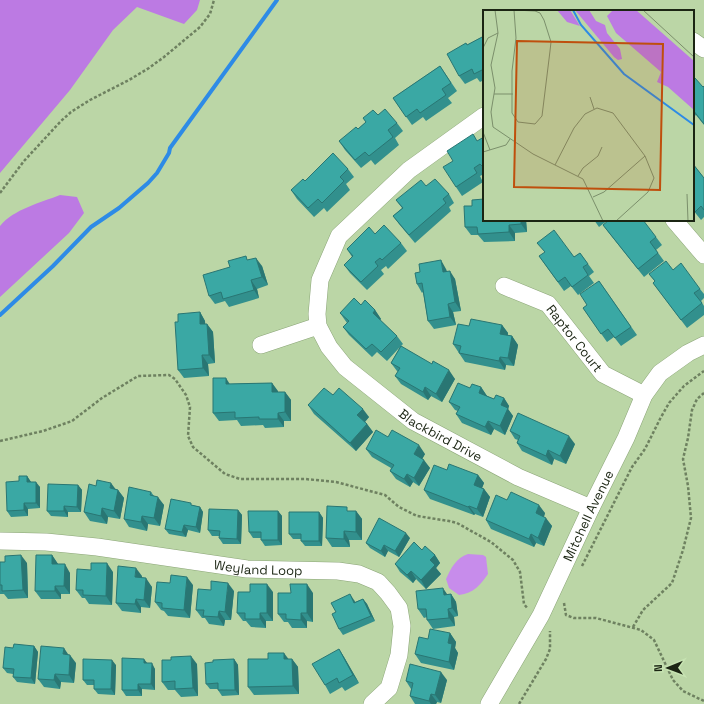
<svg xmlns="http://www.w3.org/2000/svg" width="704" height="704" font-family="'Space Grotesk',sans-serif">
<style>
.green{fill:#c78ceb}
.forest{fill:#bc7ae3}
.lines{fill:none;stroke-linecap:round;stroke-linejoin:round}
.stream{stroke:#2d8be6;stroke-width:4}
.minor-casing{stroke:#8ba577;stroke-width:18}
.path{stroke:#6e8160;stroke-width:2.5;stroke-dasharray:3 2;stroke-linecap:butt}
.minor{stroke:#fff;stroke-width:17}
.wall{fill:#32908d}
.shaded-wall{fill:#297673}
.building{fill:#3aa8a4;stroke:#297673}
.labels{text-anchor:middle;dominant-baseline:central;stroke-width:3;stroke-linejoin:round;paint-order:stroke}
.street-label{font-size:13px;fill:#1b2513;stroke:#c7e3b2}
.inset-river{fill:none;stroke:#2d8be6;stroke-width:2}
.inset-road{fill:none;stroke:#7b8f6b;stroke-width:1}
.view{fill:#bf4f0d;fill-opacity:0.15;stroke:#bf4f0d;stroke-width:2}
.inset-edge{fill:none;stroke:#1b2513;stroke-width:2}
</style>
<rect width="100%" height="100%" fill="#bbd6a6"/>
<path class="green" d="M468,554L483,555L486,557L488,574C480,585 474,593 459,595L449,588L446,579C451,568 456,558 468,554Z"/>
<path class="forest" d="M0,0H200L197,10L184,24L137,7L113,30L70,90L0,173Z
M60,195L77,197L84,213L69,233L0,297V226C14,209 40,203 60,195Z"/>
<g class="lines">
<path class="stream" d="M0,315L53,266L91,227L119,208L148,183L157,173L169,153L170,148L277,0"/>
<g class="minor-casing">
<g id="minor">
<path d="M693,41L704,49"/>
<path id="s1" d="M484,116L409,170L339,236L320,280L317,314L318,326L329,347L345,367L413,421L518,477L591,508"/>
<path d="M674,220L704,255"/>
<path id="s2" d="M504,286L548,304L603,374L644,395"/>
<path d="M261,345L318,326"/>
<path id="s3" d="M0,541L46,542L97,547L247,569L338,571L359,574L378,582L388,593L399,608L402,626L399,655L389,688L372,704"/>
<path id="s4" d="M489,704L541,615L591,508L626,438L644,395L660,373L688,353L704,345"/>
</g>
</g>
<path class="path" d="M0,193L24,161L61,121L71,112L90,100L129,80L149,68L164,57L200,27L210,14L214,0
M0,441L43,431L72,421L102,398L138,376L169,375L175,379L186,395L190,407L188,436L193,447L225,474L240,479H305L336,482L385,495L399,507L417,516L449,521L457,523L491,542L513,560L520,572L524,604L528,609
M582,566L632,467L645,449L660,419L669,403L684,386L704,371
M564,603L566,615L574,618H596L641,630L654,640L673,680L683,691L704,701
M633,627L643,610L672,583L683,550L691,518L688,486L683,459L688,438L692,410L697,399L704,393
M519,704L546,659L550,649V631"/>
<use href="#minor" class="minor"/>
</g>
<path class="wall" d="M484,36V80L480,82L477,78L465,84L459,76L467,45Z
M440,66L457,91L448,98L452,103L426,121L423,117L412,125L393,98Z
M693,80L703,87L704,86V125L696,115L693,117Z
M378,115L397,123L403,131L395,138L399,145L375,165L371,160L361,168L345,150L339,141L358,129L366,122L363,118Z
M484,137V174L480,176L483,182L462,196L456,187L453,161L478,141Z
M693,164L704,178V217L701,220L693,210Z
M348,169L354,177L346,184L350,190L327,212L324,208L314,217L297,199L291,190L305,181Z
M426,186L449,194L454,203L449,207L451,211L415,243L399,224L393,216L402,208L396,200Z
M484,220H526L527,232L515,233V241L484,242L478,235H471L465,227Z
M594,220H608L599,227Z
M603,225L656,237L662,245L656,250L664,261L644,277L609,233Z
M375,234L401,243L407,251L388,269L386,266L381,270L384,274L367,290L350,273L344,265L352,257L347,249Z
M580,253L594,272L589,276L594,283L578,295L571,286L564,291L539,256L574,257Z
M249,260L262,266L268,285L257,289L259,298L229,307L225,301L215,304L209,296L230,267Z
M446,269L447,272L455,279L461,311L453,312L456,325L434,329L428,321L423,292L422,293L417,284Z
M673,270L700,289L704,294V298L701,301L704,306V315L687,328L653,283L655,281L649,274Z
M599,281L637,335L621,346L614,337L607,342L583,308L587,305Z
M361,305L375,310L381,319L380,320L397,336L403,344L401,346L455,379L442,402L431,396L428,400L401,384L395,376L398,372L397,371L391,363L400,347L387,361L377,352L372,357L349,335L343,327L347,323L340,313Z
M200,312L205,321V324H207L213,332L215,363L208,364L209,376L184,378L178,370V322Z
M502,325L508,333V335L512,336L518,345L514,366L506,365L505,370L465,362L453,344L469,326Z
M272,383L278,392H285L291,400V421H284V427L265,428L263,425L241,426L237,420L219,421L213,413L230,384Z
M481,387L487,396L494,399L504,398L509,406L508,409L513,416L505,435L494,429L491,435L462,423L456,414L458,411L455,410L449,402L470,388Z
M333,395L369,417L365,422L367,424L373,432L356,451L314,414L308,405Z
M510,431L575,444L566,464L554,459L552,465L522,451L517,443L518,440L515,439Z
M366,449L425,454L422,459L430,468L419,486L413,482L410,487L396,479L390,471L391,468L372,457Z
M447,470L478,475L484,483L482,488L484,489L490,497L483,517L475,514L474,515L430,499L424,490Z
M27,476L31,482L40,487V508L28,509V516L11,517L7,511L19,481Z
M78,485L82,490L81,512H68V517L51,516L47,511Z
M116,489L118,490L124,498L120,519L108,517L107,524L90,521L84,512Z
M151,492L154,496L164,505L160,526L148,524L147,531L129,527L124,519Z
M507,500L545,513L544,517L552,526L544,546L536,543L534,547L491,529L486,520Z
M192,505L200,507L203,512L200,533L188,530L186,537L169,534L165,529Z
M238,510L242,515L241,544H223L219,538L220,536H212L208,530Z
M278,511L282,516V545L265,546L261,540V538H253L249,532Z
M350,511H356L362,519V540H349L350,547H332L326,538Z
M319,512L323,518L322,546H305L301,541V539H293L289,534Z
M410,538L399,557L388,551L385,557L370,548L366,543Z
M422,550L435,555L440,563L436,568L441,574L426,589L416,579L413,583L400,572L395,564Z
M52,555L58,564L70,573V594H61V599H41L35,591Z
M0,562L27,563L28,598L8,599L4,594H0Z
M113,572L112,605L89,604L85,598H82L76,590Z
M142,576V578L152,587L150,608L141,607V613L122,611L116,603Z
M193,585L190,618L168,616L164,611L161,610L155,602Z
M234,591L231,620H225L224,626L209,624L205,618H202L196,610Z
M273,592V621H266V628L251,627L246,621H243L237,613Z
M313,593V622L307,621V628H292L288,622H284L278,614Z
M447,594H451L456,602L458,616L454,617L455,626L433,629L427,620V617L424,618L418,609Z
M363,599L367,604L375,621L343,635L339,629L336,612L354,600L355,602Z
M450,633L456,642L455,648L458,653L454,670L421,663L415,654L428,639Z
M34,646L38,652L35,684L17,682L13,677V674L7,673L3,668L13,648Z
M339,649L344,657L359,683L345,691L342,687L330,694L325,685Z
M234,659L238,665L239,695L222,696L218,690V689H210L206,684L213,662Z
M288,659H292L298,667L299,694L254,695L248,687Z
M171,660L197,664L198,696L181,697L175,690H168L162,682Z
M76,663L74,683L61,682L60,689L44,687L38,679Z
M147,663L155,669V690L142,689V696H126L122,690Z
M116,665L115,695L98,694L94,689V685H87L83,680Z
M447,680L441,703L437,702L436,704H415L410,696L411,689L406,681Z"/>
<path class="shaded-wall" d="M521,220H526L527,232L521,224Z
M509,225L515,233V241L509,232Z
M256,258L262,266L268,285L262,277Z
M441,260L446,269L449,281L443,272Z
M450,271L455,279L461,311L455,302Z
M251,280L257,289L259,298L254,290Z
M448,304L453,312L456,325L450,317Z
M375,310L381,319L379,321L373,313Z
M200,312L205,321L206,332L200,324Z
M207,324L213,332L215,363L209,355Z
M502,325L508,333L506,342L500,334Z
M512,336L518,345L514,366L508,358Z
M202,355L208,364L209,376L203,368Z
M500,357L506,365L505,370L499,361Z
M449,370L455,379L442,402L436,394Z
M226,378L231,386L226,384Z
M272,383L278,391V401L272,392Z
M425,387L431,396L428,400L423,392Z
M481,387L487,396L485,401L479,393Z
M285,392L291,400V421L285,412Z
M504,398L509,406L508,409L513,416L505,435L500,426L501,405Z
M363,409L369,417L363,424L357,415Z
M278,413L284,421V427L278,419Z
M488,421L494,429L491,435L485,427Z
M367,424L373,432L356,451L350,443Z
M569,436L575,444L566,464L560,456Z
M419,445L425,454L420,463L414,454Z
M548,450L554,459L552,465L546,456Z
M424,460L430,468L419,486L414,478Z
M407,474L413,482L410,487L404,479Z
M478,475L484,483L480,493L474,485Z
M27,476L31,482H27Z
M36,482L40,487V508L36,503Z
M111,483L117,491L110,488Z
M78,485L82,490L81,512L77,507Z
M484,489L490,497L483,517L477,509Z
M118,490L124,498L120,519L114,511Z
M158,497L164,505L160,526L154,518Z
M24,503L28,509V516L24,510Z
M539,505L545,513L542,522L536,513Z
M64,506L68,512V517L64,511Z
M469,506L475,514L474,515L468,507Z
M200,507L203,512L200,533L196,527Z
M102,508L108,517L107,524L101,516Z
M238,510L242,515L241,544L237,539Z
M278,511L282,516V545L278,540Z
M356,511L362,519V540L356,532Z
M319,512L323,518L322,546L319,541Z
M142,516L148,524L147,531L141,522Z
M546,518L552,526L544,546L538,538Z
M184,525L188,530L186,537L182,532Z
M344,531L349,540L350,547L344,539Z
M406,533L410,538L399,557L395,551Z
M531,534L536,543L534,547L529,539Z
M384,545L388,551L385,557L381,551Z
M21,555L27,563L28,598L23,590Z
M52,555L58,564V573L52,564Z
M435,555L440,563L436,568L441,574L426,589L421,580L430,560Z
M107,563L113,572L112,605L106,596Z
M65,564L70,573V594L64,586Z
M136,568L142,576L141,586L135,577Z
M411,571L416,579L413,583L407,575Z
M187,577L193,585L190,618L184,610Z
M146,578L152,587L150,608L144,600Z
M228,583L234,591L231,620L225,612Z
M267,584L273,592V621L267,613Z
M307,584L313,593V622L307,613Z
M55,586L61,594V599L55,591Z
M443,588L449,597L444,595Z
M350,594L354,600L358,608L354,603Z
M451,594L456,602L458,616L452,608Z
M136,599L141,607V613L135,604Z
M363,599L367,604L375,621L371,616Z
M448,609L454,617L455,626L449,618Z
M219,611L225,620L224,626L218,617Z
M260,613L266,621V628L260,619Z
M301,613L307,621V628L301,620Z
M450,633L456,642L455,648L458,653L454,670L449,662L448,643Z
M34,646L38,652L35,684L31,678Z
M64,648L70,657L63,654Z
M339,649L344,657L359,683L353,675Z
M284,653L290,661L284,659Z
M70,655L76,663L74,683L69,675Z
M191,656L197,664L198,696L193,688Z
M144,659L148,664L144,663Z
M234,659L238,665L239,695L235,690Z
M292,659L298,667L299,694L293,686Z
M112,660L116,665L115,695L111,689Z
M152,663L155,669V690L151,684Z
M441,672L447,680L441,703L435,695Z
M55,674L61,682L60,689L54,680Z
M138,684L142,689V696L138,690Z
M431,694L437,702L436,704H431L429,701Z"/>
<path class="building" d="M484,36V69L474,74L472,69L459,76L447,54L466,43L467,45Z
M440,66L451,83L442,89L446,95L420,113L417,109L406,117L393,98Z
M695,78L703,87L704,86V124L693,110V80Z
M385,109L397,123L388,130L393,137L369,156L365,152L355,160L339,141L356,127L358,129L366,122L363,118L373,110L378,115Z
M473,134L477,141L484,137V166L483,167L480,164L474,168L477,173L456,187L443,167L453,161L447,151Z
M333,153L348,169L340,177L344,181L322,203L318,199L308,208L291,190L303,179L305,181Z
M693,164L704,178V210L701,206L695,212L693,209Z
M435,179L449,194L443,199L446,203L409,235L393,216L403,208L396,200L421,180L426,186Z
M484,199V220H521V224L509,225V232L478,234L477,227H465L464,206H472V200Z
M609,220H643L656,237L650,242L658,253L638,269L603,225Z
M384,225L401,243L382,260L380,258L375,262L378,266L361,282L344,265L353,256L347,249L369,227L375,234Z
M554,230L574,257L580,253L588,264L583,267L588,275L572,287L565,277L558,282L539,256L545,252L537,243Z
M246,256L247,260L256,258L262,277L251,280L254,290L223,299L221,292L209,296L203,275L230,267L228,261Z
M441,260L443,272L450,271L455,302L448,304L450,317L428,321L422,283L417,284L415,273L420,272L419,264Z
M666,261L673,270L681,263L700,289L694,293L702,303L681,320L653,283L655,281L649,274Z
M599,281L631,327L615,338L608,329L601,334L583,308L587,305L580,294Z
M354,298L361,305L365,300L375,310L373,313L397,336L381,352L372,344L366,349L343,327L349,321L340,313Z
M200,312V324H207L209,355H202L203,368L178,370L175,322H178V314Z
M471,319L502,325L500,334L512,336L508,358L500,357L499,361L459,353L461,346L453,344L458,324L469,326Z
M401,346L432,364L433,361L449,370L436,394L425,387L423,392L395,376L400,368L391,363Z
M213,378H226V384L272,383V392H285V412L278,413V419H259V417L235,418V412L213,413Z
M458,383L470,388L472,384L481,387L479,393L494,399L496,395L504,398L501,405L508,408L500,426L488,421L485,427L456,414L460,407L449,402Z
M324,388L333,395L339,388L363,409L357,415L367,424L350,443L308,405Z
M518,413L569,436L560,456L548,450L546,456L517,443L520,436L510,431Z
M376,430L388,437L392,430L419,445L414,454L424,460L414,478L407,474L404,479L390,471L394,465L366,449Z
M449,464L478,475L474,485L484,489L477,509L469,506L468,507L424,490L434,465L447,470Z
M19,476H27V482H36V503H24V510L7,511L6,482L19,481Z
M97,480L111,483L110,488L118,490L114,511L102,508L101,516L84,512L89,484L96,486Z
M48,484L78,485L77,507L64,506V511H47Z
M129,487L151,492L150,495L158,497L154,518L142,516L141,522L124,519Z
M511,492L539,505L536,513L546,518L538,538L531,534L529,539L486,520L496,495L507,500Z
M171,499L191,503V505L200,507L196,527L184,525L182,532L165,529Z
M327,506L347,507V511H356V532L344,531V539L326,538Z
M209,509L238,510L237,539L219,538L220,531L208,530Z
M248,511H278V540H261V532H249Z
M289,512H319V541H301V534H289Z
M379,518L406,533L395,551L384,545L381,551L366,543Z
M414,542L422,550L425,546L435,555L430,560L435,565L421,580L411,571L407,575L395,564Z
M21,555L23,590L2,591V585H0V562H5V556Z
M36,555H52V564H65L64,586H55V591H35Z
M91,563H107L106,596L83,595V590H76L77,569L91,570Z
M118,566L136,568L135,577L146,578L144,600L136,599L135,604L116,603Z
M171,575L187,577L184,610L162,608V603L155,602L157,582L170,583Z
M211,581L228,583L225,612L219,611L218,617L203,616L204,610H196L198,589L211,590Z
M250,584H267V613H260V619H245V613H237L238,592H250Z
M290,584H307V613H301V620L286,619V614H278V593H291Z
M443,588L444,595L451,594L452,608L448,609L449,618L427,620L426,609H418L416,591Z
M350,594L354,603L363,599L371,616L339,629L332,614L336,612L331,603Z
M430,629L450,633L448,643L452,644L449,662L415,654L419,637L428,639Z
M14,644L34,646L31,678L13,677L14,669L3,668L5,647L13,648Z
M41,646L64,648L63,654L70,655L69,675L55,674L54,680L38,679Z
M339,649L353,675L339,683L337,678L325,685L312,664Z
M268,653H284V659H292L293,686L248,687V659H268Z
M191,656L193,688L175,689V681L162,682V660H171V657Z
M122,658L144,659V663H152L151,684H138V690H122Z
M83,659L112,660L111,689H94V680H83Z
M234,659L235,690H218V683L206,684L205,663L213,662V660Z
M410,664L441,672L435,695L431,694L429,701L410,696L413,683L406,681Z"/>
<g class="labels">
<g class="street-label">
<text stroke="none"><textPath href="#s2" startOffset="91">Raptor Court</textPath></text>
<text stroke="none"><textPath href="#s1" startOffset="450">Blackbird Drive</textPath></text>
<text stroke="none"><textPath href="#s4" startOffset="213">Mitchell Avenue</textPath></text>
<text stroke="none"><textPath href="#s3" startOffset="260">Weyland Loop</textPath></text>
</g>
</g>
<g transform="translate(483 10)">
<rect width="211" height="211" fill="#bbd6a6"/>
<path d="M74,0H87L97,16L84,12ZM92,0H106L113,11L122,15L124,23L137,39L139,49L135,50L131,47ZM130,0H153L211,51V100L185,77L174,72L178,62L133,23L124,6Z" fill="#bc7ae3"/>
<path class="inset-river" d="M90,0L98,15L141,64L211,115"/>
<path class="inset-road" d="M12,0L15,23L8,55L12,78L8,102L10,117L50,144L100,169L120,211M13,0H31L52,1L57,3L61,10L68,32L67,41L59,106L52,114L35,112L29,103V61L33,28L31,0M160,0L211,47M0,38L5,28L15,23M11,84H30M107,87L111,99M0,122L7,140M0,142L23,135L27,129M72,155L91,118L102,104L114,98L130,103L162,146L171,168L165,182L133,211M95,166L100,158L115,146L119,137M204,184L205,211M110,187L121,182L162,146"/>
<path class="view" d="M34,31L180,34L177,180L31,177Z"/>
<rect width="211" height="211" class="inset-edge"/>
</g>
<g transform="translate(668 668) rotate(269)" stroke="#c7e3b2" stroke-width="3" paint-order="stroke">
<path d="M0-3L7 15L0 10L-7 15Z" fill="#1b2513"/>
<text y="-6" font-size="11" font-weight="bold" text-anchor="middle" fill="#1b2513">N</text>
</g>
</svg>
